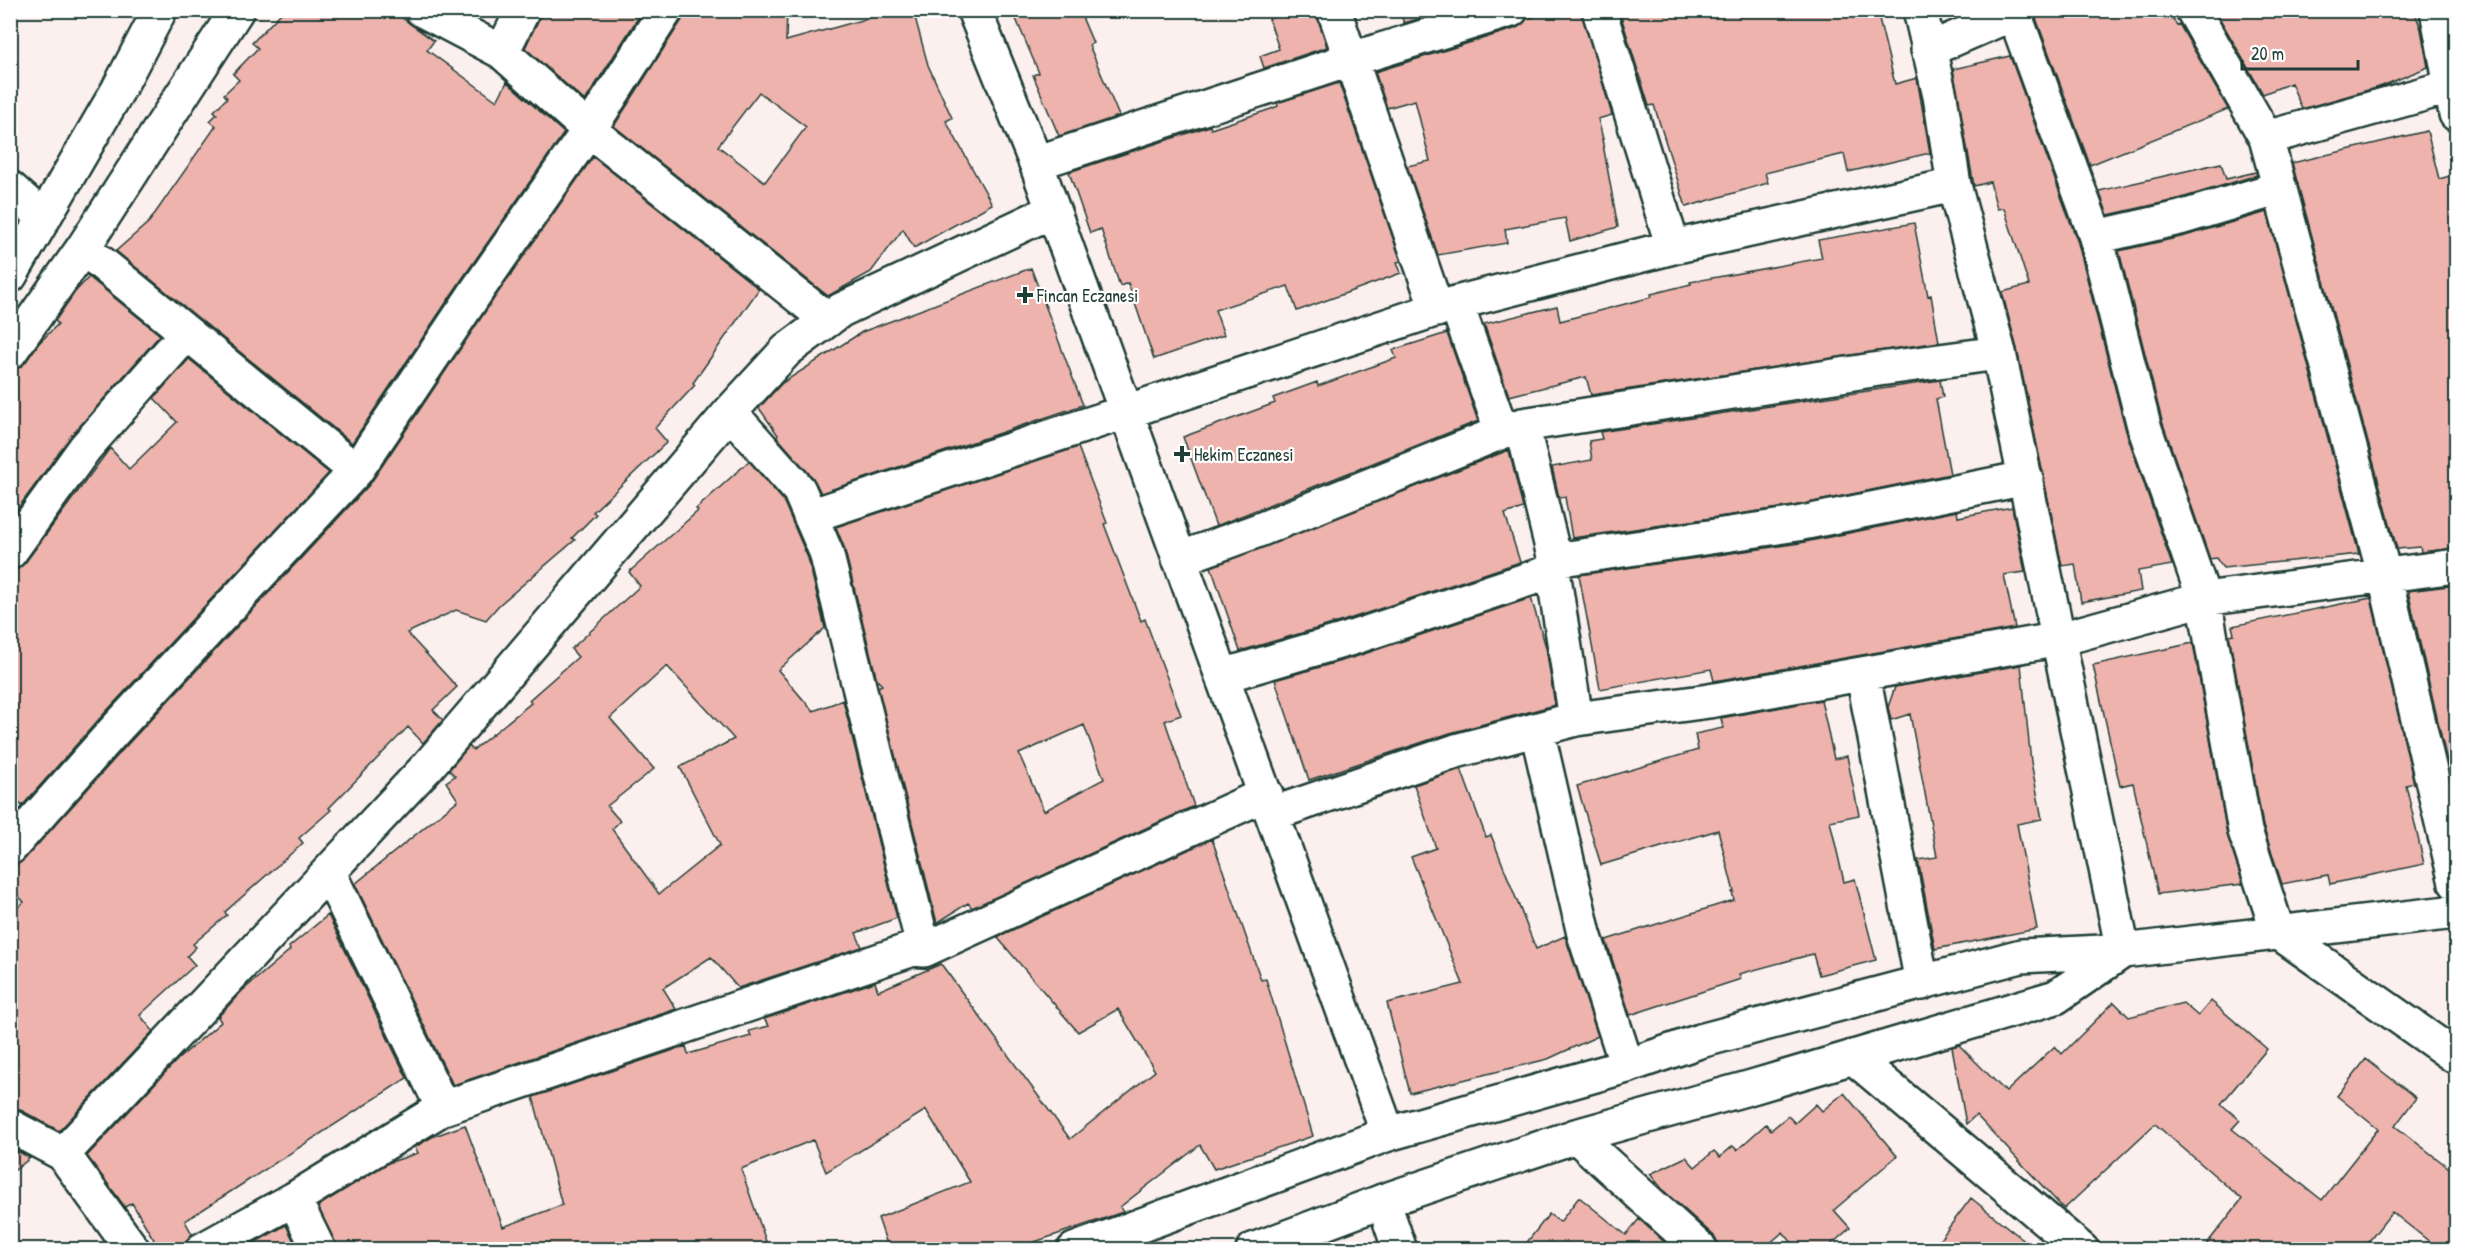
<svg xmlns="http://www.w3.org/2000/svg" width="2467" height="1260" font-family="'Patrick Hand',sans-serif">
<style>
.building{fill:#eeb3ad;stroke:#1f3d34;stroke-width:1.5;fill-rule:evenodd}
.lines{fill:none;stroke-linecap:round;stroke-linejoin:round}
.minor-casing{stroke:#1f3d34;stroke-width:38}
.tertiary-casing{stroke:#1f3d34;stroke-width:38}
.minor{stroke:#fff;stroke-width:33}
.tertiary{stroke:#fff;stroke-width:33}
.poi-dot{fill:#1f3d34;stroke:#fff;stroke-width:2}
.labels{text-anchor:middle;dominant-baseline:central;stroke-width:4.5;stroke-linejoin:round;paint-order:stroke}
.poi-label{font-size:18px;fill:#1f3d34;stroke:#fff;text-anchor:start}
</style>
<rect width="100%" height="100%" fill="#fcf0ef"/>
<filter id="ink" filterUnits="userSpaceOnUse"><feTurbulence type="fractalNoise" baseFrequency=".0167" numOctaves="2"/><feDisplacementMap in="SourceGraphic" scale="12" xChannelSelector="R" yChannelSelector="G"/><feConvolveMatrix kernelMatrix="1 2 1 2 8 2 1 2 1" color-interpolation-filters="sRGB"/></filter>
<g filter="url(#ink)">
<path class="building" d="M284,10H391L434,41L427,50L497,101L507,82L564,133L462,279L352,443L116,251L149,222L216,126L210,121L217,114L214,111L227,98L224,94L239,80L233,74L258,48L252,43Z
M543,10H643L585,101L525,48Z
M685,10H787L786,41L898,10H913L928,65L952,118L946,121L992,204L914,248L903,229L871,272L828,296L614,126L682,20ZM759,92L806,127L765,182L718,146Z
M1036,10H1079L1093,43L1089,45L1119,116L1059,136L1033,75L1039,73L1016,19Z
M1293,10H1316L1327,47L1264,68L1260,56L1279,49L1269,19Z
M1399,10H1442V12L1404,23Z
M1555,10H1581L1612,115L1598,119L1603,139H1602L1618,227L1570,241L1565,218L1505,229L1507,243L1438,255L1407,166L1430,161L1415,100L1387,108L1375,72L1517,28L1527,19Z
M1619,10H1877L1895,84L1917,78L1930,153L1848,172L1844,154L1765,173L1768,183L1686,207L1654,105L1649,106Z
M2033,10H2166L2177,25L2179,24L2228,109L2090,165Z
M2215,10H2414L2421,29L2428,67L2382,86L2302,109L2291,83L2263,94Z
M2010,56L2078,243L2126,431L2172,565L2138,571L2141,591L2081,602L2075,564L2062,566L2017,349L2002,292L2029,285L2004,208L1997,209L1990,182L1974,186L1953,69Z
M1339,83L1401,261L1397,262L1401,273L1297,311L1288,286L1215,310L1224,335L1154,359L1128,283L1120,286L1101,229L1090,233L1069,172L1210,126L1211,129L1271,109L1278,106L1277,103Z
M2427,131L2439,179L2457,174V548L2421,552L2420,547L2397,549L2292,163Z
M593,157L759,289L693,383L695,385L655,428L667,442L593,512L596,514L572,538L575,540L499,605L486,620L456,610L407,633L457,687L433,710L443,720L423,743L408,727L329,808L331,810L299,838L303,843L225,912L227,915L193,944L196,947L187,956L195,965L140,1015L153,1031L59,1131L19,1109L10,1107V914L24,902L10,887V866L24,860L128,744L370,484L493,300Z
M2221,163L2226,179L2256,172L2257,175L2175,200L2108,215L2099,191Z
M2267,212L2359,554L2223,568L2216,558L2210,559L2162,421L2119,251L2185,236Z
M1914,223L1928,296L1931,295L1939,342L1591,395L1586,377L1509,396L1484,324L1557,306L1560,321L1652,297L1651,294L1691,284L1690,282L1822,258L1818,240Z
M1031,268L1083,405L821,493L813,478L777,437L778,435L759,408L782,383L862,332Z
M89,277L160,335L71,436L10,519V373L25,363L39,343L58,324L55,321L75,292Z
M1447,333L1478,421L1216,526L1183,437L1275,403L1273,398L1317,382L1318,386L1396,358L1393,350Z
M189,359L329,473L100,718L22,806L10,793V570L18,569L25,563L110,448L129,469L177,422L154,398Z
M1940,380L1943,397L1936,399L1950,474L1794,506L1572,538L1565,497L1559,498L1552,467L1592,460L1589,441L1602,439L1600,432Z
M1078,447L1107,523L1104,524L1141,621L1145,619L1181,715L1165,721L1194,806L972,908L968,903L937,923L878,687L882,685L877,680L844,547L836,527ZM1084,725L1104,779L1044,811L1019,754Z
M1509,450L1523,508L1505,514L1520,562L1343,621L1240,651L1211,567Z
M749,461L783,500L808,558L825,628L778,670L813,711L843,700L897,918L856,933L862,947L738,988L711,957L663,988L676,1009L453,1085L355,884L458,800L446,782L455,776L449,770L469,746L473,750L531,703L529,700L578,657L571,649L640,586L629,572L698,511L696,509ZM667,666L734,739L680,767L720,845L659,894L612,829L620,821L607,806L654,769L610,718Z
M2012,507L2025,572L2004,575L2015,628L1714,681L1711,669L1600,689L1579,575L1800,543L1957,511L1958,517Z
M2457,585V773L2450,774L2408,591Z
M1531,598L1546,647L1555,705L1450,733L1309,780L1275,680L1355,657Z
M2371,598L2414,783L2406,785L2424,864L2330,884L2328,875L2282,884L2263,826L2229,635L2234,634L2232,626Z
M2193,643L2227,834L2243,884L2158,894L2133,783L2120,786L2093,665Z
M2021,665L2031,762L2042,819L2017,824L2037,929L1935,949L1918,860L1937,857L1910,714L1891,720L1888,707L1895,687Z
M1821,700L1834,759L1847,756L1859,815L1830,821L1844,882L1855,879L1876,960L1819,975L1813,954L1739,974L1741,979L1630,1015L1606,940L1734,900L1732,892H1734L1718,830L1601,865L1577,786L1698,750L1695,734L1723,728L1721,718Z
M1461,769L1486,837L1491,835L1536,949L1565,936L1598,1036L1548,1059L1410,1093L1387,1003L1463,984L1411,857L1436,848L1414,785Z
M1212,839L1261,980L1266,979L1313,1136L1214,1169L1200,1145L1120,1207L1123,1212L1011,1250H889L878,1218L970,1182L926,1110L826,1172L813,1140L741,1169L769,1250H337L318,1206L388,1163L418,1153L415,1147L432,1137L465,1125L503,1227L562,1205L533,1097L686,1046L688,1054L751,1036L749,1031L769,1026L764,1019L875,982L878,991L941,964L1070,1139L1155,1071L1118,1009L1078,1032L997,937Z
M328,915L407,1078L185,1221L192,1234L186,1241L183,1250H160L132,1203L125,1207L87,1156L177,1060L221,1022L218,1017L242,991L290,950L289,947Z
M2211,1001L2267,1049L2221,1104L2240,1120L2232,1129L2322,1200L2378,1129L2337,1096L2366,1059L2416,1098L2395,1126L2457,1174V1250H2440L2392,1212L2362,1250H2202L2242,1199L2155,1124L2064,1209L1976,1115L1966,1124L1952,1047L1959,1045L2006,1092L2055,1046L2062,1054L2114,1002L2129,1017L2183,1003L2198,1016Z
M1844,1093L1897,1156L1834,1210L1850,1228L1825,1250H1798L1783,1232L1762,1250H1719L1714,1236L1664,1191L1650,1174L1686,1157L1695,1167L1714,1151L1720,1157L1733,1146L1737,1150L1766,1124L1771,1130L1788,1116L1795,1123L1816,1104L1822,1111Z
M10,1147L30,1158L10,1174Z
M1579,1197L1626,1235L1639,1219L1673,1250H1521L1549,1214L1560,1222Z
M1971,1198L2036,1250H1932Z
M286,1225L298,1250H242Z"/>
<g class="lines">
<g class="minor-casing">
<path id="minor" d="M422,10L502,52L589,130L828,320
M974,10L1036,163L1388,1134
M1334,10L1437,310
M1599,10L1673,247
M2193,10L2266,138
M2437,10L2456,114
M1928,50L2014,13L2096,237L2180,218L2280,188
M502,52L523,10
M2456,85L2266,138L2385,577L2456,883
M1036,163L1352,59L1511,10
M10,188L44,218
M2096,237L2144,426L2204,599L2245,831L2278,932L2456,1057
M83,248L356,471
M10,276L118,90L160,10
M1456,303L1502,432L1522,425L1555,560L1553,571L1576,719
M10,352L83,248L237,10
M730,412L799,490L826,552L924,950
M1522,425L1879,369L1999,353
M810,516L1456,303L1673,247L1954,185
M10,552L85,448L186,334
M1179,559L1259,530L1502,432
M1555,560L1797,524L2026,478
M1863,675L1922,983
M1222,676L1349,639L1553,571
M1537,730L1584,934L1627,1066
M1272,814L1456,751L1576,719L1709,701L2060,639L2204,599L2456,566
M10,848L114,731L356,471L478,289L589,130L666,10
M329,873L443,1108
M1853,1057L2082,1250
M10,1126L63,1154
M1576,1136L1701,1250
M294,1199L319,1250
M1383,1201L1400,1250
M133,1250L63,1154L428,766L730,412L787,350L841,310L1052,211
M202,1250L294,1199L443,1108L913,949L924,950L1266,794"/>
</g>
<g class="tertiary-casing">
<path id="tertiary" d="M1920,10L1940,96L1954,185L1999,353L2123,951
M1074,1250L1388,1134L1627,1066L1700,1041L2021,956L2123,951L2456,912
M1253,1250L1383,1201L1576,1136L1752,1087L2056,997L2123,951"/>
</g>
<use href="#minor" class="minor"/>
<use href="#tertiary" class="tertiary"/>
</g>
</g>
<g class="poi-dot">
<path d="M1022 286h6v6h6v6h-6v6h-6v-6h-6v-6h6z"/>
<path d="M1179 445h6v6h6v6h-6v6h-6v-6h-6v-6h6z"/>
</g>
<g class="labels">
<g class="poi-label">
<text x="1037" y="295">Fincan Eczanesi</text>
<text x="1194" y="454">Hekim Eczanesi</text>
</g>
</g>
<rect width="2467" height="1260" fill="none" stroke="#fff" stroke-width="36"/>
<rect x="18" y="18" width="2431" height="1224" fill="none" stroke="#1f3d34" stroke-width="2" filter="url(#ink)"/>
<path d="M2242 60v9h116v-9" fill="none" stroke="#1f3d34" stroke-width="3"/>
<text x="2251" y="60" font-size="18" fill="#1f3d34" stroke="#ffffff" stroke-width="4.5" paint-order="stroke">20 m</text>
</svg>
